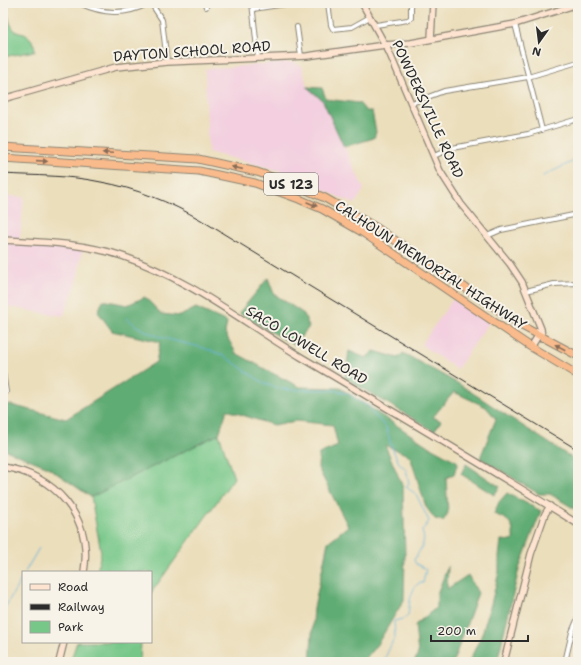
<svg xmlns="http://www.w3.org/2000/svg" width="581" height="665" font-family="'Shantell Sans',sans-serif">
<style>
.built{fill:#f3cfdf}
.green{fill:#77c789;stroke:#51795a}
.forest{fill:#61ac75;stroke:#466c50}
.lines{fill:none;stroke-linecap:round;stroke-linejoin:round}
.stream{stroke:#5fb1da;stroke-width:1}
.street-casing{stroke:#8b8473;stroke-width:6}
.secondary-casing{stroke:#8b8473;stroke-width:8}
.highway-casing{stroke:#8b8473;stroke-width:9}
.street{stroke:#fff;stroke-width:4}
.secondary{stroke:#fde4d1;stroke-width:5.5}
.highway{stroke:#fabb8c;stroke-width:7}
.rail{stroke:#2b2b2b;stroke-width:1}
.oneway{fill:#886c57}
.labels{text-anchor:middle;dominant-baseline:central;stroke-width:4;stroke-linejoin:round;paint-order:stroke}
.shield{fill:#f7f3e8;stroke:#686764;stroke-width:1}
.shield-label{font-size:13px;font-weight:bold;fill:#2b2b2b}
.street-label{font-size:14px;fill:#2b2b2b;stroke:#f7f3e8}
</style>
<rect width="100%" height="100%" fill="#f7f3e8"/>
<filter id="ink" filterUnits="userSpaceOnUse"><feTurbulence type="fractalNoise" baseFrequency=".025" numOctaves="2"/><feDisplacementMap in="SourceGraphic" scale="8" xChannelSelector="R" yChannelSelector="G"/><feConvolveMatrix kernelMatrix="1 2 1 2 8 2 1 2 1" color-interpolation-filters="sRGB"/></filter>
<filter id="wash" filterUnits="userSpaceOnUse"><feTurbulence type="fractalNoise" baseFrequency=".012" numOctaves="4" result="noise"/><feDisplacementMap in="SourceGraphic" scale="16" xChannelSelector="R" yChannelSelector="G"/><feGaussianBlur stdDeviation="0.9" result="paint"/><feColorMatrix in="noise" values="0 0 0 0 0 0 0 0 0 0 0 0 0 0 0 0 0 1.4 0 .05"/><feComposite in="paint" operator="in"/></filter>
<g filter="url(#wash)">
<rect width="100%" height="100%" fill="#ebdebb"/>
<path class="built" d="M293,62L302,66L307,87L323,101L364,189L355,204L278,170L208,152L205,69Z
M3,196L24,197L19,244L83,247L76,285L63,316L3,306Z
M453,299L489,323L457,369L421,345Z"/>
<path class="green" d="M3,4C10,12 7,26 17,32C20,34 24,33 26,35C32,38 35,45 35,51L3,57Z
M219,434L234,478L151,593V572H97L101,552L91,497Z
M77,642H141L140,662H70Z"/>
<path class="forest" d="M307,87L322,88L326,99L359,103L366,111H372L376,132L374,138L344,147L323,101Z
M268,278L274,294L304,314L309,327L294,345L239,313Z
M145,297L161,314L180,316L196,308L227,322L225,333L236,353L274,374L300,387L340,388L425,444L458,462L454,474L446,478L448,513L443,521L435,519L426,507L410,456L385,445L403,487L405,554L404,600L378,643L363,662H310L314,608L328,542L348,526L318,468L319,454L338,446L333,425L296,421L273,425L227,410L219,434L91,497L46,466L3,449V403L66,419L156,362L160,342L112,331L98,312L103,300L127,305Z
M349,351L366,358L374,351L398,358L403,353L459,384L578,462V511L550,494H539L480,458L496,419L486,407L454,392L433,417L441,421L434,431L345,378Z
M466,464L500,487L494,495L461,474Z
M507,493L541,511L519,569L497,662H469L482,634L491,604L499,572V557L501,540L513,541C514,523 510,520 494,514L499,502Z
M448,566L447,589L468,575L478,593L453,662H414L418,654L415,625L437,607V594Z"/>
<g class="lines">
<path class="stream" d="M543,176L578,159
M127,318C151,342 187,340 217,353C236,361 251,378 271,386C296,395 322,385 346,393C354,396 358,403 369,406L373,414L386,427L392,448L399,463L406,469L409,483L406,487L416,494L429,521L422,531C427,543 420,549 414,560L416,564L426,569L423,583H419C410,589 409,607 408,616L403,619L394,621L395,636L385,658V662
M25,572L39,548
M3,611L23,576"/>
</g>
</g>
<g filter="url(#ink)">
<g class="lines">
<g class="street-casing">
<path id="street" d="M79,3C103,14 125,16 149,3
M151,3L162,20L167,62
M205,3L206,7
M252,3L258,58
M328,3L331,25L333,29L352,27L370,17
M253,9L292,3
M515,24L542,130
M376,25L408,20L411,18V3
M297,27L301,56
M412,103L444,91L528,77L578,62
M434,156L452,148L528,134L578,119
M487,236L501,230L578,214
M526,291L554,284L578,283
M3,372L6,392
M565,662L572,632L578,618"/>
</g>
<g class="secondary-casing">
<path id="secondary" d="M362,3L389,52L440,171L461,204L510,264L522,282L541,329L542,338
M431,39L433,3
M3,99L116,67L167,62L307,56L385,45L411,43L515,24L578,4
M3,240C43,242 84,243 122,256C188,278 243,322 301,357C394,412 487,467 578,524
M531,347L538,336V331
M3,467C55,475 93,517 84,572
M59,662L64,642
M504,662L531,554L545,514L550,506"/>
</g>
<g class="highway-casing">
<path id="highway" d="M3,147L198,159L257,172L295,185L325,198L377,228L522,326L578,356
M3,158L199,171L255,183L299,199L322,209L362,232L531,347L578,375"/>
</g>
<use href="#street" class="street"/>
<use href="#secondary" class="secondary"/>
<use href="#highway" class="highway"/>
<path class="rail" d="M3,174C35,176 69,175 101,182C135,188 170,202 201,220L578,450"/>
</g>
<defs><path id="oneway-solid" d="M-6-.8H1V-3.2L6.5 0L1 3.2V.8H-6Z"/></defs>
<g class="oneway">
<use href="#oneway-solid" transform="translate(108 153) rotate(-178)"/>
<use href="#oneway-solid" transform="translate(42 161) rotate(4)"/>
<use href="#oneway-solid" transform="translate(237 168) rotate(-167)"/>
<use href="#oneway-solid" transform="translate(312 204) rotate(23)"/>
<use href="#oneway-solid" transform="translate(560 347) rotate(-152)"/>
</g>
</g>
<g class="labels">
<rect class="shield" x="264" y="173" width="54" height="22" rx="3"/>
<g class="shield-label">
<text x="291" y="184">US 123</text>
</g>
<g class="street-label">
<text transform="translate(192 51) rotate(-4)">DAYTON SCHOOL ROAD</text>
<text transform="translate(428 109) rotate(65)">POWDERSVILLE ROAD</text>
<text transform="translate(431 265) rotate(33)">CALHOUN MEMORIAL HIGHWAY</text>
<text transform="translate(307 345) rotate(31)">SACO LOWELL ROAD</text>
</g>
</g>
<rect width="581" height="665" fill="none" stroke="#f7f3e8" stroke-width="16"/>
<rect x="22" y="571" width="130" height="72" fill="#f7f3e8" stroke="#a5a39c"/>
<rect x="30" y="584" width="20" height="6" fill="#fde4d1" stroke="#a5a39c"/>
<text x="58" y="591" font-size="12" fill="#2b2b2b">Road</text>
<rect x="30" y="604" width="20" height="6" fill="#2b2b2b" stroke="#a5a39c"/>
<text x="58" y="611" font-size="12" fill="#2b2b2b">Railway</text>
<rect x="30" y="621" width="20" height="12" fill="#77c789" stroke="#a5a39c"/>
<text x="58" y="631" font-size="12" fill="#2b2b2b">Park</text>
<g transform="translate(539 42) rotate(194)" stroke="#f7f3e8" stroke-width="3" paint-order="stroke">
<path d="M0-3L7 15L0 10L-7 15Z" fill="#2b2b2b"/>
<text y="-6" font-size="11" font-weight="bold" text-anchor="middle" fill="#2b2b2b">N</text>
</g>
<path d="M431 635v6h97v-6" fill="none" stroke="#2b2b2b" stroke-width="2"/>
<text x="437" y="635" font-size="12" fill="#2b2b2b" stroke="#f7f3e8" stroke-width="3" paint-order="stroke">200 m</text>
</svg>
